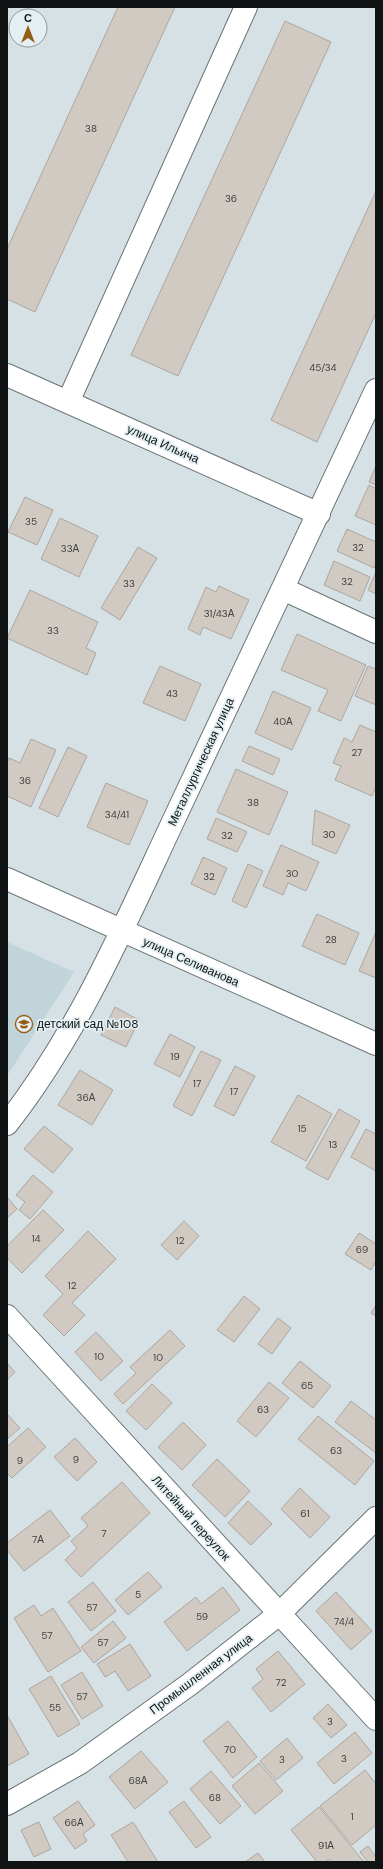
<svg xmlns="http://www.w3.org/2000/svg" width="383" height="1869" font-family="'DM Sans',sans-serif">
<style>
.built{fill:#c1d4da}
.building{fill:#d1cac3;stroke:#ada69f}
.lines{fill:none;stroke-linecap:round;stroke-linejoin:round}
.minor-casing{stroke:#6a7477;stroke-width:24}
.minor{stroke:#fff;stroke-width:22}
.labels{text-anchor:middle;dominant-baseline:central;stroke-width:3.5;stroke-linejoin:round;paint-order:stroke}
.number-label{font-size:10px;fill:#404140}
.street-label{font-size:12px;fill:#0f1314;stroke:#e3eff2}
.poi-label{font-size:12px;fill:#0f1314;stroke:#e3eff2;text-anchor:start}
</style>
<rect width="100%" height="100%" fill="#d6e1e5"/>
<path class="built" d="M7,942L74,972L7,1076Z"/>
<path class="building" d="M118,7H175L35,312L7,299V249Z
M285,21L331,42L178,376L131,355Z
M376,191V313L317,442L271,420Z
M376,466V485L369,482Z
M369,485L376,489V525L355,516Z
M25,497L53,510L37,545L8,532Z
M60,518L98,536L79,577L41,559Z
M347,529L376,542V563L374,568L337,551Z
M138,547L157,558L120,620L101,608Z
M334,561L370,577L360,601L324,585Z
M376,572V594L368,590Z
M219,586L249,600L231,639L203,627L200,635L188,629L206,587L216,592Z
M30,590L98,622L86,648L96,653L87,675L7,638Z
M297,634L366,665L341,721L318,711L328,690L281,670Z
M160,666L201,684L185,721L143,703Z
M368,666L376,669V705L355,696Z
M273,691L311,708L292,750L255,733Z
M360,725L376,732V786L372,796L335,780L341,766L333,763L344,738L352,742Z
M31,739L56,750L31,807L7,796V763L9,758L20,763Z
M249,746L280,759L273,775L242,761Z
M68,747L87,756L58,817L39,808Z
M236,769L288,792L269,835L217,812Z
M106,783L148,801L129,845L87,827Z
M315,810L350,825L336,854L312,844Z
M216,818L247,832L237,852L207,839Z
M281,845L319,862L306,891L288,883L283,895L263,886Z
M203,857L227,868L215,895L191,884Z
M248,864L263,871L246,908L232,901Z
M317,914L359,933L345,965L302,946Z
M376,932V978L359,971Z
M115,1007L139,1020L126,1047L101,1035Z
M170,1034L195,1047L180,1077L154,1064Z
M201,1051L221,1060L192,1116L173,1106Z
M235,1066L255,1076L234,1116L214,1106Z
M80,1070L113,1090L92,1125L58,1105Z
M298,1095L332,1114L306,1161L271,1142Z
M339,1109L360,1121L328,1180L306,1168Z
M44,1126L73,1149L53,1173L24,1149Z
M366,1129L376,1134V1171L351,1157Z
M33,1175L53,1192L30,1219L19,1210L25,1202L16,1195Z
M7,1197L17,1209L7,1218Z
M43,1210L64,1230L22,1273L7,1258V1246Z
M184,1221L199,1236L177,1260L161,1245Z
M88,1231L116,1259L72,1303L85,1315L64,1336L43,1315L63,1294L45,1276Z
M359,1233L376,1244V1261L371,1270L345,1254Z
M244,1296L260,1309L234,1342L217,1330Z
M376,1305V1316L371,1313Z
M278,1318L291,1328L272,1354L258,1344Z
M170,1330L185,1346L123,1404L114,1394L136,1373L130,1367Z
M96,1332L123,1361L101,1381L75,1352Z
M300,1361L331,1386L313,1408L282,1383Z
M7,1363L15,1372L7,1380Z
M269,1382L289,1398L256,1437L237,1421Z
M152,1384L172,1403L146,1430L126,1411Z
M351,1401L376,1420V1453L335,1422Z
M7,1414L20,1428L7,1439Z
M318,1416L374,1461L355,1485L298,1439Z
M183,1422L206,1445L182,1470L158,1447Z
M28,1428L46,1447L12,1478L7,1473V1447Z
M75,1438L97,1462L77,1481L54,1457Z
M217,1459L250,1491L225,1517L192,1485Z
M122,1482L150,1513L81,1577L65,1560L77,1548L71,1541L88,1526L81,1518Z
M300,1488L330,1517L310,1538L281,1509Z
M248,1501L272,1524L251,1545L228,1523Z
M50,1510L70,1536L24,1571L7,1550V1543Z
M148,1572L162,1587L128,1615L115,1600Z
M93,1582L116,1611L91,1631L68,1602Z
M223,1587L240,1610L187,1651L164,1622L196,1597L201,1604Z
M336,1592L372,1631L351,1650L316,1611Z
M34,1605L41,1616L53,1608L81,1651L48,1672L14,1618Z
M113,1621L126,1638L94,1663L81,1647Z
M130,1644L151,1676L128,1691L115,1671L105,1677L97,1664Z
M278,1651L305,1684L271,1712L252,1688L263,1679L256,1669Z
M82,1672L103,1706L82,1719L61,1685Z
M51,1676L80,1724L58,1737L29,1689Z
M328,1704L347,1725L331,1738L313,1718Z
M7,1715L29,1754L7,1766Z
M228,1721L257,1757L233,1778L203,1741Z
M355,1732L372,1753L334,1784L317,1763Z
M287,1738L303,1758L276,1780L260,1761Z
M141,1751L168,1782L135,1809L109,1777Z
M259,1763L283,1791L255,1814L232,1786Z
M365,1770L376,1784V1825L352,1845L320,1806Z
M211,1771L241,1806L220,1824L190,1789Z
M78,1801L95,1825L83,1834L87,1841L75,1849L53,1818Z
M184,1801L211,1837L196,1848L169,1812Z
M319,1807L364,1862H331L329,1859L326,1862H317L291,1830Z
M39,1822L51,1849L34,1857L21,1830Z
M133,1822L158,1862H128L111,1835Z
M368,1846L376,1857V1862H368L360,1852Z
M258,1853L265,1862H245Z"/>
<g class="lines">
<g class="minor-casing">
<path id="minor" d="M7,375L319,514
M68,402L246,7
M283,589L376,632
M7,879L376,1044
M7,1124C80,1031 127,919 177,813C244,672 311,531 376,390
M7,1316L376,1719
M7,1804L80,1763L190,1684L279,1614L376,1518"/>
</g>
<use href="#minor" class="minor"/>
</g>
<defs>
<g id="school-ring" transform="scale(0.9)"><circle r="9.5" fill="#e3eff2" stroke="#945d15" stroke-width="1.5"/><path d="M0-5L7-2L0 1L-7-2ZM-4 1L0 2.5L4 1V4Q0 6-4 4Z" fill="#945d15"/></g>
</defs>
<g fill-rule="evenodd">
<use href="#school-ring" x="24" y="1024"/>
</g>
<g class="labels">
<g class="number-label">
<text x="91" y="128">38</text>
<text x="231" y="198">36</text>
<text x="323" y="367">45/34</text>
<text x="31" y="521">35</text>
<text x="358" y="547">32</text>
<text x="70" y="548">33А</text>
<text x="347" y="581">32</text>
<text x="129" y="583">33</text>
<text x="219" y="613">31/43А</text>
<text x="53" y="630">33</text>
<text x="172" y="693">43</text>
<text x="283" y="721">40А</text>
<text x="357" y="752">27</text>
<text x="25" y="780">36</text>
<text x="253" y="802">38</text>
<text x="117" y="814">34/41</text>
<text x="329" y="834">30</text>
<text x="227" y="835">32</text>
<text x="292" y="873">30</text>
<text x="209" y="876">32</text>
<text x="331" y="939">28</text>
<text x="175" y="1056">19</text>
<text x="197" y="1083">17</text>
<text x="234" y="1091">17</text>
<text x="86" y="1097">36А</text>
<text x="302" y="1128">15</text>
<text x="333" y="1144">13</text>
<text x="36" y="1238">14</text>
<text x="180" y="1240">12</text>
<text x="362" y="1249">69</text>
<text x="72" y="1285">12</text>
<text x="99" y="1356">10</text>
<text x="158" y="1357">10</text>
<text x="307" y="1385">65</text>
<text x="263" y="1409">63</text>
<text x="336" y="1450">63</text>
<text x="76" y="1459">9</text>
<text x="20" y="1460">9</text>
<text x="305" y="1513">61</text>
<text x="104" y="1533">7</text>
<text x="38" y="1539">7А</text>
<text x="138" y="1594">5</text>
<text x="92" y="1607">57</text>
<text x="202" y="1616">59</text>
<text x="344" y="1621">74/4</text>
<text x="47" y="1635">57</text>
<text x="103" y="1642">57</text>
<text x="281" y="1682">72</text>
<text x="82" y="1696">57</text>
<text x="55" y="1707">55</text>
<text x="330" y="1721">3</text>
<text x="230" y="1749">70</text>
<text x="344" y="1758">3</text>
<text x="282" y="1759">3</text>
<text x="138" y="1780">68А</text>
<text x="215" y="1797">68</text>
<text x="352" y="1816">1</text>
<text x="74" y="1822">66А</text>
<text x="326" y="1845">91А</text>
</g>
<g class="street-label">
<text transform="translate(163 444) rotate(24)">улица Ильича</text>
<text transform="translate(201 762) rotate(-65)">Металлургическая улица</text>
<text transform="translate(191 962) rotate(24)">улица Селиванова</text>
<text transform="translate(191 1518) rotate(48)">Литейный переулок</text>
<text transform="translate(201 1674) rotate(-37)">Промышленная улица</text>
</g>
<g class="poi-label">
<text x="37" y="1024">детский сад №108</text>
</g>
</g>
<rect width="383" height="1869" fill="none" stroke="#0f1314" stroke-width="16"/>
<g transform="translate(28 28)"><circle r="19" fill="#e3eff2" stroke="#8e9799"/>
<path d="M0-3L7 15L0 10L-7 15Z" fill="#945d15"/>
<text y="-6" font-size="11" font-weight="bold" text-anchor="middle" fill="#0f1314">С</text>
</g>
</svg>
